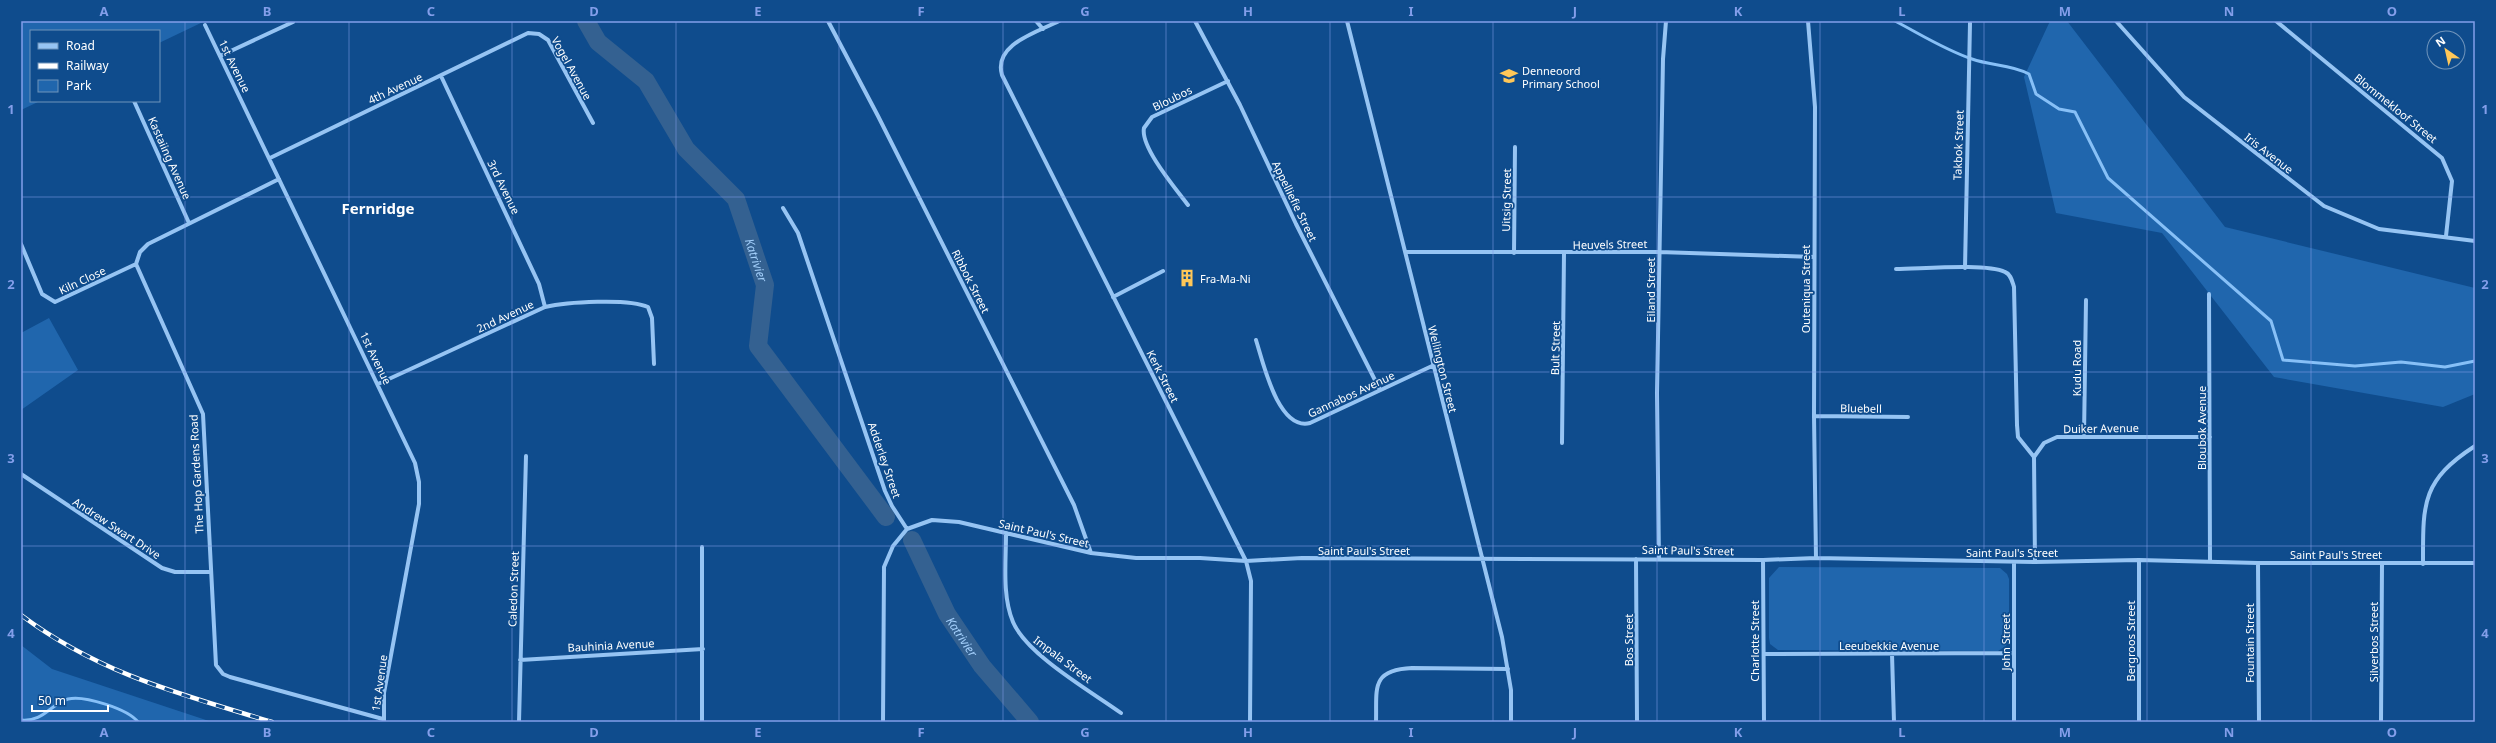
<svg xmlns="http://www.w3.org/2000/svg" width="2496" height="743" font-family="'Noto Sans',sans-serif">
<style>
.green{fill:#2066ad}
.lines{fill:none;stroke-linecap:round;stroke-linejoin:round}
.stream{stroke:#87c0f7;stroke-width:3}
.river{stroke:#346191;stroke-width:18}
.street{stroke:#96c4f3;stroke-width:4}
.rail-casing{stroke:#fff;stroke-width:4.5}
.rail{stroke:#0f4c8d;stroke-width:3;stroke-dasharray:9;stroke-linecap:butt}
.grid{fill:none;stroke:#839eea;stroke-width:1;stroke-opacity:0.55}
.labels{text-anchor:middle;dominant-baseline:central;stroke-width:3.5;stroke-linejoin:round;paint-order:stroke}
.street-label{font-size:11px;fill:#fff;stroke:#0f4c8d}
.poi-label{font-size:11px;fill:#fff;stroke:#0f4c8d;text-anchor:start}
.water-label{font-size:12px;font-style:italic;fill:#a2cefa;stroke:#0f4c8d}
.district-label{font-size:15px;font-weight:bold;fill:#fff;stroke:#0f4c8d}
.neatline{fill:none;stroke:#839eea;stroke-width:1.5}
.grid-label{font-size:13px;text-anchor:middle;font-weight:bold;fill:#839eea}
</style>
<rect width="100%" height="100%" fill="#0f4c8d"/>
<path class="green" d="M21,21H205L159,43V31H31V101H40L21,110Z
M2050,21H2067L2225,227L2475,288V394L2443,407L2274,377L2162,233L2056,213L2024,77Z
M49,318L78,370L21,410V333Z
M1779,567L2000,568L2007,574L2009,579V639L2006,646L1998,651L1778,650L1770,644L1769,638V578Z
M21,645L52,669L212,722H21Z"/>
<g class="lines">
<path class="stream" d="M1895,21C1920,34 1945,50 1972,59C1991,66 2011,64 2029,74L2036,94L2059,109L2075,112L2108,178L2271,321L2283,360L2355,366L2401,362L2445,367L2475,361
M21,720C44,722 49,705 68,699C84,695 128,709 138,722"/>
<g class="river">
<path id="s1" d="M586,21L598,42L646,81L686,149L736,199L765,285L758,346L886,517"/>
<path id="s2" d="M912,540L947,614L982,666L1030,722"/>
</g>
<path class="street" d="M828,21L878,116L1074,505L1091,553
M1036,21L1043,29
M1059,21C1038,32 993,44 1002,75L1246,561L1251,581L1250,722
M1195,21L1240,105L1296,224L1380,390
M1347,21L1502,637L1511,690V722
M1808,21L1815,107L1814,416L1816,558
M2116,21L2184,97L2324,206L2379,229L2475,241
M2276,21L2442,158L2452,181L2446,236
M205,25L415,463L419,482V504L384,693V722
M220,56L293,22
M441,76L539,284L545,307
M134,101L189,223
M270,158L528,33L539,34L548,40L593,123
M279,179L148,244L140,252L136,264L203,414L216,665L223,674L230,677L383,719
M1188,205C1176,189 1140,147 1144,128L1152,117L1228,81
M783,208L798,233L885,491L892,506L907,529
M21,244L42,294L55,302L136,264
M1406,252H1659L1814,257
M1514,253L1515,147
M1965,268L1970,23
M1896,269C1920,269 1986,263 2005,272C2011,274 2012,281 2014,287L2017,425L2018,437L2034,457
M2209,294L2210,561
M1113,297L1163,271
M1256,340C1263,362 1278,431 1310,423L1432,366
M378,384L545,307C566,302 629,298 648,307L652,318L654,364
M1814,416L1908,417
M2084,436L2086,300
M1562,443L1564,253
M21,474L162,568L175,572H211
M1006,534C1006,562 1002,596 1013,622C1027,655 1092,692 1121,713
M1636,559L1637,722
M1659,560L1657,393L1663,59L1666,21
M1763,560L1764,722
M2014,562V722
M2035,562L2034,457L2044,443L2057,437H2210
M2258,563L2259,722
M2423,564C2423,504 2421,481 2475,446
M1764,654L2014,653
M1892,654L1894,722
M520,660L703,649
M519,722L526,456
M702,722V547
M883,722L884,567L893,546L907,529L932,520L959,522L1091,553L1136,558H1200L1246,561L1302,558L1763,560L1816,558L2035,562L2139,560L2258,563H2475
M1376,722C1377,689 1370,670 1412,668L1508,669
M2139,722V560
M2381,722L2382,563"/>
<g class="rail-casing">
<path id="rail" d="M21,615C100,674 180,694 272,722"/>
</g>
<use href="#rail" class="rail"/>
</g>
<path class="grid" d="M185,21V722M349,21V722M512,21V722M676,21V722M839,21V722M1003,21V722M1166,21V722M1330,21V722M1493,21V722M1657,21V722M1820,21V722M1984,21V722M2147,21V722M2311,21V722M21,197H2475M21,372H2475M21,546H2475"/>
<defs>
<g id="school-bare" transform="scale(1.38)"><path d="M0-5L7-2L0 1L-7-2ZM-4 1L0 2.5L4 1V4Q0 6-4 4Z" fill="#ffc758" stroke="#0f4c8d" stroke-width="2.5" paint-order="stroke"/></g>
<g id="building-bare" transform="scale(1.38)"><path d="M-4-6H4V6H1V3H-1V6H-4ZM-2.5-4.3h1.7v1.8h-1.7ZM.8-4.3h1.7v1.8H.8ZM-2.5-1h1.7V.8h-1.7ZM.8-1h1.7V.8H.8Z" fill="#ffc758" stroke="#0f4c8d" stroke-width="2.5" paint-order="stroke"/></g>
</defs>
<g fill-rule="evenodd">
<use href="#school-bare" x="1509" y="76"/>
<use href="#building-bare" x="1187" y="278"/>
</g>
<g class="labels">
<g class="street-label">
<text transform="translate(235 66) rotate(64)">1st Avenue</text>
<text transform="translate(572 68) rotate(61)">Vogel Avenue</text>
<text transform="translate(395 88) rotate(-25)">4th Avenue</text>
<text transform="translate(1172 98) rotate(-26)">Bloubos</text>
<text transform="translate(2396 108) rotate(39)">Blommekloof Street</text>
<text transform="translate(1958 145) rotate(-88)">Takbok Street</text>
<text transform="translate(2269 153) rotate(38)">Iris Avenue</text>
<text transform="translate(170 158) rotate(66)">Kastaiing Avenue</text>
<text transform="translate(504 187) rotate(64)">3rd Avenue</text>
<text transform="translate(1506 200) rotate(-89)">Uitsig Street</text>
<text transform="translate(1295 201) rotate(64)">Appelliefie Street</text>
<text transform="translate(1610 244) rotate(-1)">Heuvels Street</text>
<text transform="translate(82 280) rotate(-25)">Kiln Close</text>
<text transform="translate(971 281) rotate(63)">Ribbok Street</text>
<text transform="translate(1805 289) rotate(-90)">Outeniqua Street</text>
<text transform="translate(1650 290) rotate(-90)">Eiland Street</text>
<text transform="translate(505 316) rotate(-25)">2nd Avenue</text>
<text transform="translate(1555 348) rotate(-89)">Bult Street</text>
<text transform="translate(376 358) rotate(64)">1st Avenue</text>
<text transform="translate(2076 368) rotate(-90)">Kudu Road</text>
<text transform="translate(1443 369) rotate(76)">Wellington Street</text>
<text transform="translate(1163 376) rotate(63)">Kerk Street</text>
<text transform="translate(1351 394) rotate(-25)">Gannabos Avenue</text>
<text transform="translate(1861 408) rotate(1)">Bluebell</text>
<text transform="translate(2101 428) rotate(-1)">Duiker Avenue</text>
<text transform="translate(2201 428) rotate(-90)">Bloubok Avenue</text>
<text transform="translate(885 460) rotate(71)">Adderley Street</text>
<text transform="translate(196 474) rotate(-93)">The Hop Gardens Road</text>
<text transform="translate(117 528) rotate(33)">Andrew Swart Drive</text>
<text transform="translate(1044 533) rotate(13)">Saint Paul's Street</text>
<text x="1364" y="550">Saint Paul's Street</text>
<text transform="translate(1688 550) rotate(1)">Saint Paul's Street</text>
<text x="2012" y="552">Saint Paul's Street</text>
<text x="2336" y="554">Saint Paul's Street</text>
<text transform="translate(513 589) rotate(-88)">Caledon Street</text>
<text transform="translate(1628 640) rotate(-90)">Bos Street</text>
<text transform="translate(1754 641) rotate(-90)">Charlotte Street</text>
<text transform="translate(2130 641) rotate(-90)">Bergroos Street</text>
<text transform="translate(2005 642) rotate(-90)">John Street</text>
<text transform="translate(2373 642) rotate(-90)">Silverbos Street</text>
<text transform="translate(2249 643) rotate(-90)">Fountain Street</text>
<text transform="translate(611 645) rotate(-3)">Bauhinia Avenue</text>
<text x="1889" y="645">Leeubekkie Avenue</text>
<text transform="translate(1063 659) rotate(37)">Impala Street</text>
<text transform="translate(379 683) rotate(-82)">1st Avenue</text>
</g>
<g class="poi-label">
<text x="1522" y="70">Denneoord<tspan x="1522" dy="13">Primary School</tspan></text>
<text x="1200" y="278">Fra-Ma-Ni</text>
</g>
<g class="water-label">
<text stroke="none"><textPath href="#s1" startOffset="300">Katrivier</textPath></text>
<text stroke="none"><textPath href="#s2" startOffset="109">Katrivier</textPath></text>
</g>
<g class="district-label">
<text x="378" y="208">Fernridge</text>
</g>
</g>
<rect width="2496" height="743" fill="none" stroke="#0f4c8d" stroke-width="44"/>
<rect x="30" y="30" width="130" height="72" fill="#0f4c8d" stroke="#6f94bb"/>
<rect x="38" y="43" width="20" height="6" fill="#96c4f3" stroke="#6f94bb"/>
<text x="66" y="50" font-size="12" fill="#ffffff">Road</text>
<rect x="38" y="63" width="20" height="6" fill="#ffffff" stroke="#6f94bb"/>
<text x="66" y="70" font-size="12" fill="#ffffff">Railway</text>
<rect x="38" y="80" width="20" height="12" fill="#2066ad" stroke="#6f94bb"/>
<text x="66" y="90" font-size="12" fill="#ffffff">Park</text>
<g transform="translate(2446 50) rotate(326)"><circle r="19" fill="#0f4c8d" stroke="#6f94bb"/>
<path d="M0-3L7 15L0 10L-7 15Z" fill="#ffc758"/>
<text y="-6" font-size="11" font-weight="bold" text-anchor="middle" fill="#ffffff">N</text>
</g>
<path d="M32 705v6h76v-6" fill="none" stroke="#ffffff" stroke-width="2"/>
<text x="38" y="705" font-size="12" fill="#ffffff" stroke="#0f4c8d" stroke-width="3" paint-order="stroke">50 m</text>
<rect x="22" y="22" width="2452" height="699" class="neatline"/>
<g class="grid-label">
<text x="104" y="16">A</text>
<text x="267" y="16">B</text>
<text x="431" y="16">C</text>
<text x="594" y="16">D</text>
<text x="758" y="16">E</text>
<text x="921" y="16">F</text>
<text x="1085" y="16">G</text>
<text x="1248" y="16">H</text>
<text x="1411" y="16">I</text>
<text x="1575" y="16">J</text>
<text x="1738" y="16">K</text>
<text x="1902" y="16">L</text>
<text x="2065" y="16">M</text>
<text x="2229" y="16">N</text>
<text x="2392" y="16">O</text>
<text x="11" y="114">1</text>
<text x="2485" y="114">1</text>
<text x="11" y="289">2</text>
<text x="2485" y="289">2</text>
<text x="11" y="463">3</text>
<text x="2485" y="463">3</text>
<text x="11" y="638">4</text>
<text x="2485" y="638">4</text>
<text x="104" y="737">A</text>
<text x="267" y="737">B</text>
<text x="431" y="737">C</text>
<text x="594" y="737">D</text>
<text x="758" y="737">E</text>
<text x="921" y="737">F</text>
<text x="1085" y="737">G</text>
<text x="1248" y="737">H</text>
<text x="1411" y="737">I</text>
<text x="1575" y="737">J</text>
<text x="1738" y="737">K</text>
<text x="1902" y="737">L</text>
<text x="2065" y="737">M</text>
<text x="2229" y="737">N</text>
<text x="2392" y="737">O</text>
</g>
</svg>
